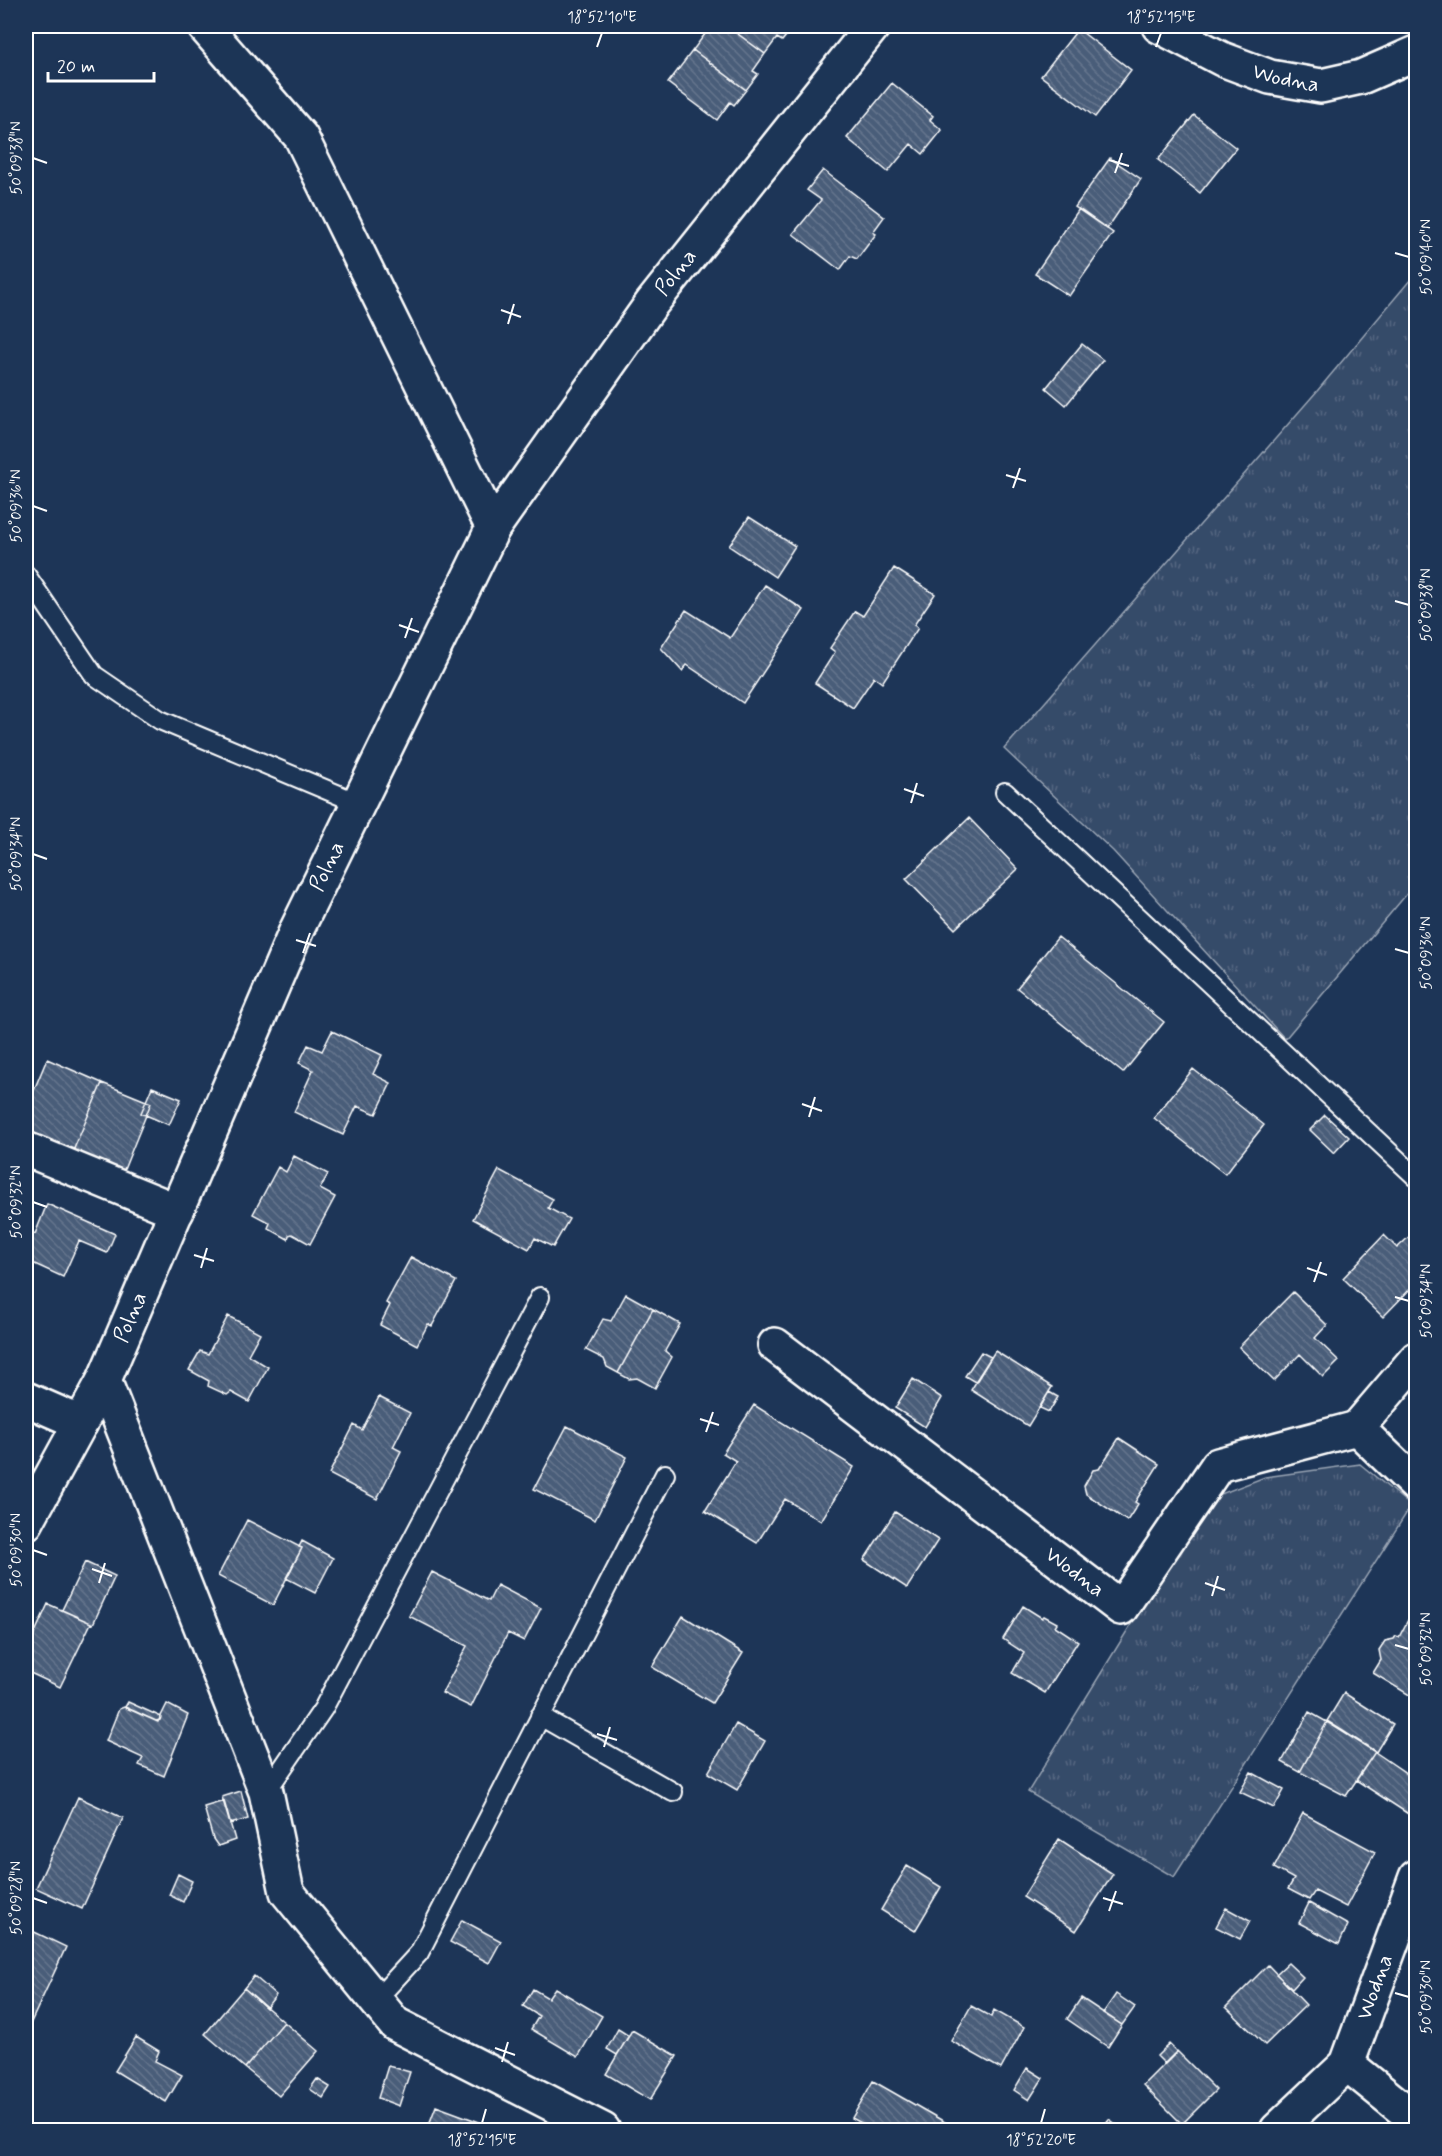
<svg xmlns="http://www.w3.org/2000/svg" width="1442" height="2156" font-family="Mynerve,sans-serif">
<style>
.grass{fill:url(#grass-tufts);stroke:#9aa5b4;stroke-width:1.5}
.building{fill:url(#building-back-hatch);stroke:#fff;stroke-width:1.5}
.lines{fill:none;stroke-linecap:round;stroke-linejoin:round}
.service-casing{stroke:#fff;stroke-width:22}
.minor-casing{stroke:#fff;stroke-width:38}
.service{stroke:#1d3557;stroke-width:18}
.minor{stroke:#1d3557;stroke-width:33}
.ticks{fill:none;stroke:#fff;stroke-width:2}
.labels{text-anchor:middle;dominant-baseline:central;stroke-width:4.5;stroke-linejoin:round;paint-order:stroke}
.street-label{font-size:22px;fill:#fff;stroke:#1d3557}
.neatline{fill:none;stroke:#fff;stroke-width:2}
.ticks-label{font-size:15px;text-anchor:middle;fill:#fff}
</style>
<defs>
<pattern id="grass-tufts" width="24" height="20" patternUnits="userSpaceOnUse" patternTransform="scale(1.5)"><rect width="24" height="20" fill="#364b69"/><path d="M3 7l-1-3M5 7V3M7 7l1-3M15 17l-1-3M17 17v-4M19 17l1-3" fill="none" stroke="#546680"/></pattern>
<pattern id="building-back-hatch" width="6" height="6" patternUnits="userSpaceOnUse" patternTransform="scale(1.5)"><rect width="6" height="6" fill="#4a5d79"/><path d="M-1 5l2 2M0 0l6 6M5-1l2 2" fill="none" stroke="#65758d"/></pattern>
</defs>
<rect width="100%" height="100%" fill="#1d3557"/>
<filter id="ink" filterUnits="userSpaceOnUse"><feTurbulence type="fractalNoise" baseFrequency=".0167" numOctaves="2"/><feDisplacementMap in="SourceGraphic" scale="12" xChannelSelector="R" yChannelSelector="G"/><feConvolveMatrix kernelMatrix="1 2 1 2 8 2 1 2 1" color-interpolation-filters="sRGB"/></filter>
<g filter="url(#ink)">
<path class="grass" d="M1416,273V883L1285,1039L1113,851L1004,749L1318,390Z
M1360,1464L1411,1506L1174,1877L1028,1792L1186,1535L1213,1497L1265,1477Z"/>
<path class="building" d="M711,26H727L765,54L753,71L758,74L746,90L693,50Z
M727,26H794L782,41L777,38L765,54Z
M1078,29L1131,70L1095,117L1041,76Z
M693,50L746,90L734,105L730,102L717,120L668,83Z
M892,83L933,116L930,120L942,130L923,154L911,144L888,172L847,138Z
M1194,115L1236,148L1200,193L1158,160Z
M1110,158L1141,179L1107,229L1075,207Z
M823,170L884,217L873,232L876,234L857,259L850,256L840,270L793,234L821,200L807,190Z
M1079,209L1113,233L1069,296L1035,274Z
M1082,344L1103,360L1066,405L1046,388Z
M749,517L795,546L775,577L729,546Z
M894,568L935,594L914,625L918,628L882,683L874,677L853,708L815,683L835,652L830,648L855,611L863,616Z
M765,585L804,610L743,703L687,665L682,671L661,648L686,610L730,638Z
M969,818L1018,869L955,929L906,879Z
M1058,937L1164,1022L1123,1073L1017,988Z
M332,1031L382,1055L373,1074L391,1083L376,1114L357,1106L343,1135L294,1112L313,1070L299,1063L308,1045L322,1051Z
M47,1059L102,1083L73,1151L26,1131V1109Z
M1193,1069L1264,1125L1225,1174L1154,1118Z
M102,1083L151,1103L123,1172L73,1151Z
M152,1087L181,1099L169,1125L141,1113Z
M1325,1115L1349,1137L1334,1153L1310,1130Z
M294,1156L328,1174L320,1189L335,1197L310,1244L292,1234L289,1235L288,1239L268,1228L270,1223L253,1214L278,1167L286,1172Z
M499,1170L553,1199L548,1208L569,1219L553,1247L535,1238L529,1249L473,1219Z
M47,1204L115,1234L107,1253L79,1241L63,1277L26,1260V1233L27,1230L35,1234Z
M1412,1234L1416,1238V1283L1383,1317L1343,1278L1384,1235L1397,1248Z
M411,1257L456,1281L432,1326L428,1324L417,1345L380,1325L390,1305L386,1303Z
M1293,1292L1327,1325L1315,1338L1339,1361L1323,1377L1300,1354L1274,1381L1239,1347Z
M626,1294L653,1309L618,1373L607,1367L604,1359L586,1350L603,1319L611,1321Z
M653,1309L680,1324L665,1351L672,1357L655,1388L637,1378L629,1379L618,1373Z
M228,1316L260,1333L248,1355L268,1367L249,1402L231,1392L227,1395L208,1386L209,1381L189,1370L200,1351L208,1354Z
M995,1351L1052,1387L1028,1426L971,1390Z
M981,1352L991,1357L975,1382L965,1376Z
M913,1379L942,1398L925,1427L895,1408Z
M1049,1392L1058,1397L1049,1412L1040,1408Z
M379,1397L410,1413L393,1447L401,1451L377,1499L329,1474L354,1425L362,1430Z
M754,1405L854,1467L821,1521L785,1499L757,1543L705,1511L736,1461L723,1453Z
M567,1426L627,1457L595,1520L534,1489Z
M1119,1438L1159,1464L1135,1502L1138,1504L1127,1521L1086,1494L1084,1486L1093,1470L1099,1469Z
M895,1512L938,1540L907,1588L864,1560Z
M247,1520L302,1548L273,1605L218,1576Z
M302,1541L333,1558L315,1593L286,1578L302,1548L299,1547Z
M85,1562L115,1576L93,1624L62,1610Z
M432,1572L489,1601L497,1585L541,1608L524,1641L508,1633L471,1707L442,1693L467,1646L409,1616Z
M48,1604L91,1623L60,1687L26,1671V1652Z
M1023,1606L1042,1618L1044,1616L1057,1623L1055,1626L1078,1641L1045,1693L1012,1673L1024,1653L1003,1639Z
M683,1616L743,1653L712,1703L652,1667Z
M1408,1620L1416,1625V1699L1373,1673L1381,1660L1379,1650L1385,1641L1394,1639L1396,1636L1399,1637Z
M1344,1693L1393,1724L1376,1752L1327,1721Z
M128,1702L159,1716L161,1717L160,1720L156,1721L125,1707Z
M167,1704L188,1715L164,1776L139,1765L143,1758L106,1741L119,1709L124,1707L158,1722Z
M1309,1712L1327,1722L1300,1772L1282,1762Z
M1327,1722L1375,1752L1346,1796L1300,1772Z
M736,1724L765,1741L737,1790L708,1773Z
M1375,1752L1416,1780V1819L1356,1780Z
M1251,1772L1284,1790L1274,1808L1240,1792Z
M241,1791L248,1819L230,1824L222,1797Z
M78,1797L123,1818L82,1909L36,1888Z
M224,1801L235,1840L218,1846L213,1839L204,1807Z
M1303,1813L1375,1852L1346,1907L1315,1891L1309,1900L1290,1890L1288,1889L1294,1879L1274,1868Z
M1059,1839L1113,1874L1076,1931L1023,1897Z
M907,1866L941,1887L915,1931L881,1910Z
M178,1874L192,1881L183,1902L169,1895Z
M1309,1903L1348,1925L1339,1944L1299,1923Z
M1226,1908L1250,1921L1240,1939L1216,1927Z
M462,1920L501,1941L489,1963L450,1942Z
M26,1928L66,1947L26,2033Z
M1288,1963L1303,1977L1292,1989L1276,1974Z
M1268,1965L1306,2005L1265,2045L1226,2007Z
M254,1976L276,1995L266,2008L244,1988Z
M244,1988L284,2022L245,2068L205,2034Z
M555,1988L602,2016L578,2057L531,2029L539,2016L523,2006L533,1989L548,1998Z
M1116,1994L1135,2007L1122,2025L1103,2013Z
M1081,1998L1122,2025L1108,2047L1067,2019Z
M971,2006L991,2017L994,2010L1024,2027L1001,2069L951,2041Z
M284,2022L318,2051L279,2096L245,2068Z
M618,2029L629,2036L617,2055L607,2049Z
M632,2030L677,2056L650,2100L606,2074Z
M136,2037L159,2051L155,2061L182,2075L166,2102L115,2071Z
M1169,2044L1177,2052L1165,2064L1157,2056Z
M1177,2051L1216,2090L1182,2124L1143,2085Z
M388,2066L410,2072L399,2106L378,2098Z
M1027,2068L1043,2078L1029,2100L1014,2090Z
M317,2079L330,2087L323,2098L310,2089Z
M873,2081L957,2129V2130H874L852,2118Z
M436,2106L482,2123L479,2130H427Z
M1109,2119L1124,2130H1100Z"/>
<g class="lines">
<g class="service-casing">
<path id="service" d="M26,575L94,675L160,720L358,803
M1005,792L1416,1177
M540,1716L673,1792
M266,1792L323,1709L540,1297
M375,2001L419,1953L665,1474"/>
</g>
<g class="minor-casing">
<g id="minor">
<path d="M204,26L301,137L493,528"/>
<path id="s1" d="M1159,26L1222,59L1270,77L1321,86L1361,77L1416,53"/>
<path d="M26,1149L177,1211"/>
<path id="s2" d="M775,1345L1121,1608L1218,1465L1357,1428"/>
<path d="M1416,1359L1357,1428L1416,1485"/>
<path d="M104,1380L266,1792L287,1892L395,2024L603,2130"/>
<path d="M26,1399L81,1423"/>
<path id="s3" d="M26,1523L104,1380L297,929L493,528L652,303L873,26"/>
<path d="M1347,2064L1416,2120"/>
<path id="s4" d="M1277,2130L1347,2064L1416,1877"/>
</g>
</g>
<use href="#service" class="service"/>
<use href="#minor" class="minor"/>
</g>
</g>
<path class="ticks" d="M597,47L602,33M1156,47L1161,33M33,158L47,163M1109,160L1129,166M1115,173L1122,153M1395,253L1409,257M501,310L521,317M508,324L514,304M1006,475L1026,481M1013,488L1020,468M33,506L47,511M1395,601L1409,605M399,625L419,632M405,638L412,618M904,789L924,796M911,803L917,783M33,854L47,859M296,940L316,946M1395,949L1409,953M303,953L310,933M802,1104L822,1111M809,1117L815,1097M33,1202L47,1207M194,1255L214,1261M201,1268L207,1248M1307,1268L1327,1275M1314,1282L1321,1262M1395,1297L1409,1301M700,1419L719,1425M706,1432L713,1412M33,1550L47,1555M92,1569L112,1576M99,1583L105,1563M1205,1583L1225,1590M1212,1596L1218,1576M1395,1645L1409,1649M597,1734L617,1740M604,1747L610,1727M33,1898L47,1903M1103,1898L1123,1904M1109,1911L1116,1891M1395,1993L1409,1997M495,2048L515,2055M502,2062L508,2042M482,2123L486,2109M1041,2123L1045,2109"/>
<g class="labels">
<g class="street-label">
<text stroke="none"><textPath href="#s1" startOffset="138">Wodna</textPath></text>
<text stroke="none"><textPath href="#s3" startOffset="1414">Polna</textPath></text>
<text stroke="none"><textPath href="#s3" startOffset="723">Polna</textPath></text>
<text stroke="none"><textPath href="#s3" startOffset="231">Polna</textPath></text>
<text stroke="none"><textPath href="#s2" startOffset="376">Wodna</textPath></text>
<text stroke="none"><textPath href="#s4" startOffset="178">Wodna</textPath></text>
</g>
</g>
<rect width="1442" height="2156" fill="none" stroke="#1d3557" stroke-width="66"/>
<path d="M48 72v9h106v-9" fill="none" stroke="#ffffff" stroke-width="3"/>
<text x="57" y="72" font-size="18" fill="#ffffff" stroke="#1d3557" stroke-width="4.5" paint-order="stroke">20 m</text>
<rect x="33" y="33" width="1376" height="2090" class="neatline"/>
<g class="ticks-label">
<text x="602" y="22">18°52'10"E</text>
<text x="1161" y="22">18°52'15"E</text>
<text transform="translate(16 158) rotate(-90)" y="5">50°09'38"N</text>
<text transform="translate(1426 257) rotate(-90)" y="5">50°09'40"N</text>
<text transform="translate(16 506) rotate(-90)" y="5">50°09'36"N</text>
<text transform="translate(1426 605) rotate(-90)" y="5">50°09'38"N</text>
<text transform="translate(16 854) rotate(-90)" y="5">50°09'34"N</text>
<text transform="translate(1426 953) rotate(-90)" y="5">50°09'36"N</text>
<text transform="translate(16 1202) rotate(-90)" y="5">50°09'32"N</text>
<text transform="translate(1426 1301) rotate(-90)" y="5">50°09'34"N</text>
<text transform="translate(16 1550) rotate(-90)" y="5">50°09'30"N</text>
<text transform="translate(1426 1649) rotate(-90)" y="5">50°09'32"N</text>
<text transform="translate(16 1898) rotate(-90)" y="5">50°09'28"N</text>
<text transform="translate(1426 1997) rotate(-90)" y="5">50°09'30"N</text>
<text x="482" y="2145">18°52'15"E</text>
<text x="1041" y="2145">18°52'20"E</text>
</g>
</svg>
